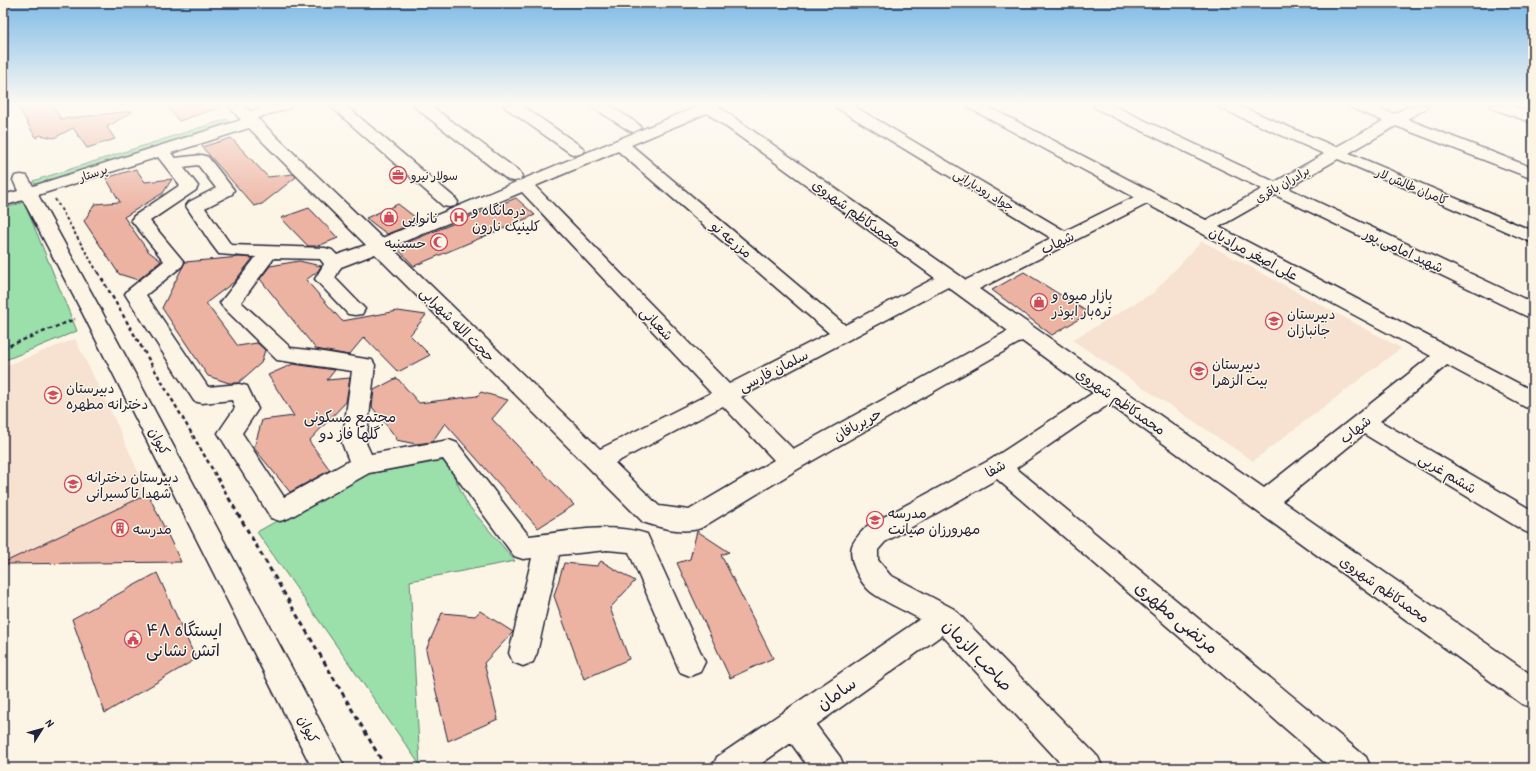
<svg xmlns="http://www.w3.org/2000/svg" width="1536" height="771" font-family="'Patrick Hand','Playpen Sans Arabic',sans-serif">
<style>
.built{fill:#f7e1d1}
.green{fill:#9bdfaa;stroke:#5e8072}
.building{fill:#ecb3a3;stroke:#22223b}
.lines{fill:none;stroke-linecap:round;stroke-linejoin:round}
.minor-casing{stroke:#22223b;stroke-width:3}
.path-far2{stroke:#22223b;stroke-width:2;stroke-dasharray:3 2.5;stroke-linecap:butt}
.path-far1{stroke:#22223b;stroke-width:2.5;stroke-dasharray:4 3;stroke-linecap:butt}
.path{stroke:#22223b;stroke-width:3;stroke-dasharray:5 4;stroke-linecap:butt}
.minor{fill:#fcf5e5;fill-rule:evenodd}
.labels{text-anchor:middle;dominant-baseline:central;stroke-width:3;stroke-linejoin:round;paint-order:stroke}
.far-street-label{font-size:12px;fill:#22223b;stroke:#fcf5e5}
.far-poi-label{font-size:12px;fill:#22223b;stroke:#fcf5e5;text-anchor:start}
.poi-label{font-size:14px;fill:#22223b;stroke:#fcf5e5;text-anchor:start}
.street-label{font-size:14px;fill:#22223b;stroke:#fcf5e5}
.neighbourhood-label{font-size:15px;fill:#22223b;stroke:#fcf5e5}
.near-street-label{font-size:17px;fill:#22223b;stroke:#fcf5e5}
.near-poi-label{font-size:17px;fill:#22223b;stroke:#fcf5e5;text-anchor:start}
</style>
<rect width="100%" height="100%" fill="#fcf5e5"/>
<filter id="ink" filterUnits="userSpaceOnUse"><feTurbulence type="fractalNoise" baseFrequency=".025" numOctaves="2"/><feDisplacementMap in="SourceGraphic" scale="8" xChannelSelector="R" yChannelSelector="G"/><feConvolveMatrix kernelMatrix="1 2 1 2 8 2 1 2 1" color-interpolation-filters="sRGB"/></filter>
<g filter="url(#ink)">
<path class="built" d="M1202,241L1401,348L1253,461L1072,340L1153,293Z
M75,339L116,422L148,494L3,563V367Z"/>
<path class="green" d="M227,119L231,124L37,186L33,181Z
M24,202L77,331L3,361V209Z
M446,460L468,505L515,561L410,581L420,765L257,532L357,476Z"/>
<path class="building" d="M17,105H52L61,119L133,111L107,127L115,139L87,148L73,128L54,138L40,135L36,138Z
M166,105H218V108L179,121Z
M231,138L268,177L293,174L296,177L262,204L254,206L202,147Z
M136,169L145,182L172,179L163,193L124,217L148,251L161,261L138,280L119,274L84,221L95,204L120,202L106,178Z
M516,198L535,215L414,266L396,247Z
M398,204L420,221L387,234L366,218Z
M309,208L338,238L318,246H308L281,218Z
M240,257L253,258L234,282L206,303L238,346L257,343L265,350L261,363L238,383H229L208,376L162,308L185,262Z
M299,261L321,266L318,271L306,280L342,321L398,311L426,315L410,335L430,355L398,372L364,337L349,355L316,349L260,279L270,266Z
M1024,272L1089,313L1052,335L992,290Z
M293,364L335,370L327,380L350,378L346,402L309,441L330,470L290,492L254,448L262,420L294,416L268,375Z
M397,378L419,403L477,396L481,392L508,400L492,419L574,505L538,528L445,423L432,442L416,444L396,440L395,436L372,407L374,390Z
M148,494L181,562L3,564V563Z
M697,531L729,552L721,555L773,658L730,678L677,563L690,559Z
M601,561L635,581L610,608L629,659L584,679L554,596L564,563L597,566Z
M157,573L196,659L105,713L72,619Z
M480,611L513,632L484,663L498,719L448,741L426,650L442,613L475,616Z"/>
<g class="lines">
<g class="minor-casing">
<path id="minor" d="M228,105H243L250,111L269,105H291L289,108L257,118L382,238L701,105H720L719,107L966,280L1051,238L837,108L835,105H852L1065,231L1134,197L969,108L967,105H985L1206,220L1262,189L1095,108L1093,105H1112L1275,182L1324,154L1220,108L1218,105H1237L1336,147L1383,121L1352,108L1350,105H1370L1394,114L1411,105H1429L1427,108L1407,119L1533,168V179L1396,126L1349,153L1533,231V243L1338,159L1288,188L1533,303V317L1526,316L1275,195L1219,227L1533,391V409L1525,407L1447,365L1380,421L1533,511V535L1524,531L1364,434L1282,501L1533,676V708L1522,704L1109,404L1016,468L1366,757L1371,768H1331L997,479L885,542L878,550V560L890,575L954,609L1098,757L1103,768H1065L942,635L816,725L840,757L845,768H809L791,743L755,768H712L717,757L920,619C904,610 886,603 871,592C860,583 848,560 852,546C855,538 862,532 867,526L990,460L1093,393L1022,341L798,469L701,528C684,534 660,528 643,522L375,254L341,267L335,278L365,309L362,314L355,315L348,314L315,279L324,264L320,259L274,258L241,302L291,348L317,351L372,360L375,365L366,443L371,454L449,440L457,443L529,536C567,532 610,522 647,534L705,662L700,672L690,676L680,672L629,552L607,550L559,555L537,653L533,662L523,666L513,662L509,653L532,558L523,559L514,556L443,459L369,473L289,518L280,521L271,518L218,433L235,408L232,400L202,403L194,401L125,294L128,290L164,261L131,220L134,216L180,185L158,157L38,195L102,312L345,768H312L82,312L23,200L3,206V195L18,191L13,180L15,176L21,175L27,176L33,186L241,120ZM707,113L935,278L845,325L631,145ZM249,128L366,245L337,255L332,250L325,248L231,245L205,208L232,194L234,190L208,157L202,155L175,158L171,153ZM618,151L829,333L729,384L535,186ZM198,165L216,188L189,202L186,206L210,242L219,254L256,257L220,303L223,307L277,360L352,371L342,443L349,461L284,497L242,433L258,409L247,386L239,384L208,387L146,295L182,266L184,262L150,221L196,190L198,186L183,167ZM522,192L711,393L600,449L391,247ZM1147,204L1431,356L1264,488L979,289ZM948,287L1008,331L793,449L741,397ZM723,406L774,460L689,510L659,506L615,463Z
M329,105H345L455,198L458,202L455,206L449,207L443,206Z
M414,105H430L520,172L522,176L520,180L514,181L508,180L416,108Z
M504,105H521L582,147L584,150L582,153L576,155L570,153L506,108Z
M592,105H609L638,124L641,127L638,130L633,132L628,130L594,108Z
M1489,105H1510L1533,113V123L1491,108Z"/>
</g>
<path class="path-far2" d="M55,199L98,273"/>
<path class="path-far1" d="M98,272L225,491
M3,348L75,319"/>
<path class="path" d="M224,490L386,768"/>
<use href="#minor" class="minor"/>
</g>
</g>
<linearGradient id="sky" x2="0" y2="1"><stop stop-color="#7fbbe6"/><stop offset="0.49" stop-color="#fefaf3"/><stop offset="1" stop-color="#fefaf3" stop-opacity="0"/></linearGradient>
<rect width="1536" height="213" fill="url(#sky)"/>
<defs>
<g id="office-ring" transform="scale(0.9)"><circle r="9.5" fill="#fcf5e5" stroke="#d1495b" stroke-width="1.5"/><path d="M-6-3h4V-5.5h4V-3h4V5H-6ZM-1-4.5V-3h2v-1.5ZM-6 0V1H6V0Z" fill="#d1495b"/></g>
<g id="shop-ring" transform="scale(0.9)"><circle r="9.5" fill="#fcf5e5" stroke="#d1495b" stroke-width="1.5"/><path d="M-5-2.5h2.3a2.7 3.5 0 0 1 5.4 0H5L5.5 6h-11ZM-1.5-2.5h3a1.5 2.3 0 0 0-3 0Z" fill="#d1495b"/></g>
<g id="hospital-ring" transform="scale(0.9)"><circle r="9.5" fill="#fcf5e5" stroke="#d1495b" stroke-width="1.5"/><path d="M-5-5h3v3.5h4V-5h3V5h-3V1.5h-4V5h-3Z" fill="#d1495b"/></g>
<g id="mosque-ring" transform="scale(0.9)"><circle r="9.5" fill="#fcf5e5" stroke="#d1495b" stroke-width="1.5"/><path d="M3.5-4.9A6 6 0 1 0 3.5 4.9A5 5 0 1 1 3.5-4.9Z" fill="#d1495b"/></g>
<g id="school-ring" transform="scale(0.9)"><circle r="9.5" fill="#fcf5e5" stroke="#d1495b" stroke-width="1.5"/><path d="M0-5L7-2L0 1L-7-2ZM-4 1L0 2.5L4 1V4Q0 6-4 4Z" fill="#d1495b"/></g>
<g id="building-ring" transform="scale(0.9)"><circle r="9.5" fill="#fcf5e5" stroke="#d1495b" stroke-width="1.5"/><path d="M-4-6H4V6H1V3H-1V6H-4ZM-2.5-4.3h1.7v1.8h-1.7ZM.8-4.3h1.7v1.8H.8ZM-2.5-1h1.7V.8h-1.7ZM.8-1h1.7V.8H.8Z" fill="#d1495b"/></g>
<g id="civic-ring" transform="scale(0.9)"><circle r="9.5" fill="#fcf5e5" stroke="#d1495b" stroke-width="1.5"/><path d="M-.6-6.5H3V-4.5H.6V-3L4-1V1h2V6H-6V1h2V-1L-.6-3ZM-1.2 2.5V6h2.4V2.5Z" fill="#d1495b"/></g>
</defs>
<g fill-rule="evenodd">
<use href="#office-ring" x="398" y="175"/>
<use href="#shop-ring" x="389" y="217"/>
<use href="#hospital-ring" x="459" y="217"/>
<use href="#mosque-ring" x="439" y="242"/>
<use href="#shop-ring" x="1039" y="302"/>
<use href="#school-ring" x="1274" y="321"/>
<use href="#school-ring" x="1199" y="371"/>
<use href="#school-ring" x="53" y="395"/>
<use href="#school-ring" x="73" y="484"/>
<use href="#school-ring" x="875" y="520"/>
<use href="#building-ring" x="120" y="528"/>
<use href="#civic-ring" x="133" y="639"/>
</g>
<g class="labels">
<g class="far-street-label">
<text transform="translate(93 173) rotate(-18)">پرستار</text>
<text transform="translate(1282 184) rotate(-30)">برادران باقری</text>
<text transform="translate(1412 186) rotate(23)">کامران طالش لار</text>
<text transform="translate(984 190) rotate(31)">جواد رودبارانی</text>
</g>
<g class="far-poi-label">
<text x="411" y="175">سولار نیرو</text>
</g>
<g class="poi-label">
<text x="472" y="209">درمانگاه و<tspan x="472" dy="16">کلینیک نارون</tspan></text>
<text x="402" y="217">نانوایی</text>
<text x="426" y="242" text-anchor="end">حسینیه</text>
<text x="1052" y="294">بازار میوه و<tspan x="1052" dy="16">تره‌بار ابوذر</tspan></text>
<text x="1287" y="313">دبیرستان<tspan x="1287" dy="16">جانبازان</tspan></text>
<text x="1212" y="363">دبیرستان<tspan x="1212" dy="16">بیت الزهرا</tspan></text>
<text x="66" y="387">دبیرستان<tspan x="66" dy="16">دخترانه مطهره</tspan></text>
<text x="86" y="476">دبیرستان دخترانه<tspan x="86" dy="16">شهدا تاکسیرانی</tspan></text>
<text x="888" y="512">مدرسه<tspan x="888" dy="16">مهرورزان صیانت</tspan></text>
<text x="133" y="528">مدرسه</text>
</g>
<g class="street-label">
<text transform="translate(857 213) rotate(36)">محمدکاظم شهروی</text>
<text transform="translate(732 239) rotate(40)">مزرعه نو</text>
<text transform="translate(1057 242) rotate(-26)">شهاب</text>
<text transform="translate(1404 250) rotate(25)">شهید امامی پور</text>
<text transform="translate(1254 253) rotate(28)">علی اصغر مرادیان</text>
<text transform="translate(657 323) rotate(46)">شعبانی</text>
<text transform="translate(458 324) rotate(45)">حجت الله شهرابی</text>
<text transform="translate(773 370) rotate(-27)">سلمان فارسی</text>
<text transform="translate(1121 401) rotate(35)">محمدکاظم شهروی</text>
<text transform="translate(857 424) rotate(-29)">حریربافان</text>
<text transform="translate(1355 429) rotate(-39)">شهاب</text>
<text transform="translate(160 441) rotate(62)">کیوان</text>
<text transform="translate(995 468) rotate(-31)">شفا</text>
<text transform="translate(1448 473) rotate(31)">ششم غربی</text>
<text transform="translate(1385 589) rotate(35)">محمدکاظم شهروی</text>
<text transform="translate(309 729) rotate(63)">کیوان</text>
</g>
<g class="neighbourhood-label">
<text x="350" y="416">مجتمع مسکونی<tspan x="350" dy="17">گلها فاز دو</tspan></text>
</g>
<g class="near-street-label">
<text transform="translate(1177 617) rotate(40)">مرتضی مطهری</text>
<text transform="translate(978 655) rotate(46)">صاحب الزمان</text>
<text transform="translate(836 693) rotate(-35)">سامان</text>
</g>
<g class="near-poi-label">
<text x="146" y="629">ایستگاه ۴۸<tspan x="146" dy="20">اتش نشانی</tspan></text>
</g>
</g>
<rect width="1536" height="771" fill="none" stroke="#fcf5e5" stroke-width="16"/>
<rect x="8" y="8" width="1520" height="755" fill="none" stroke="#22223b" stroke-width="1.5" filter="url(#ink)"/>
<g transform="translate(42 729) rotate(53)" stroke="#fcf5e5" stroke-width="3" paint-order="stroke">
<path d="M0-3L7 15L0 10L-7 15Z" fill="#22223b"/>
<text y="-6" font-size="11" font-weight="bold" text-anchor="middle" fill="#22223b">N</text>
</g>
</svg>
